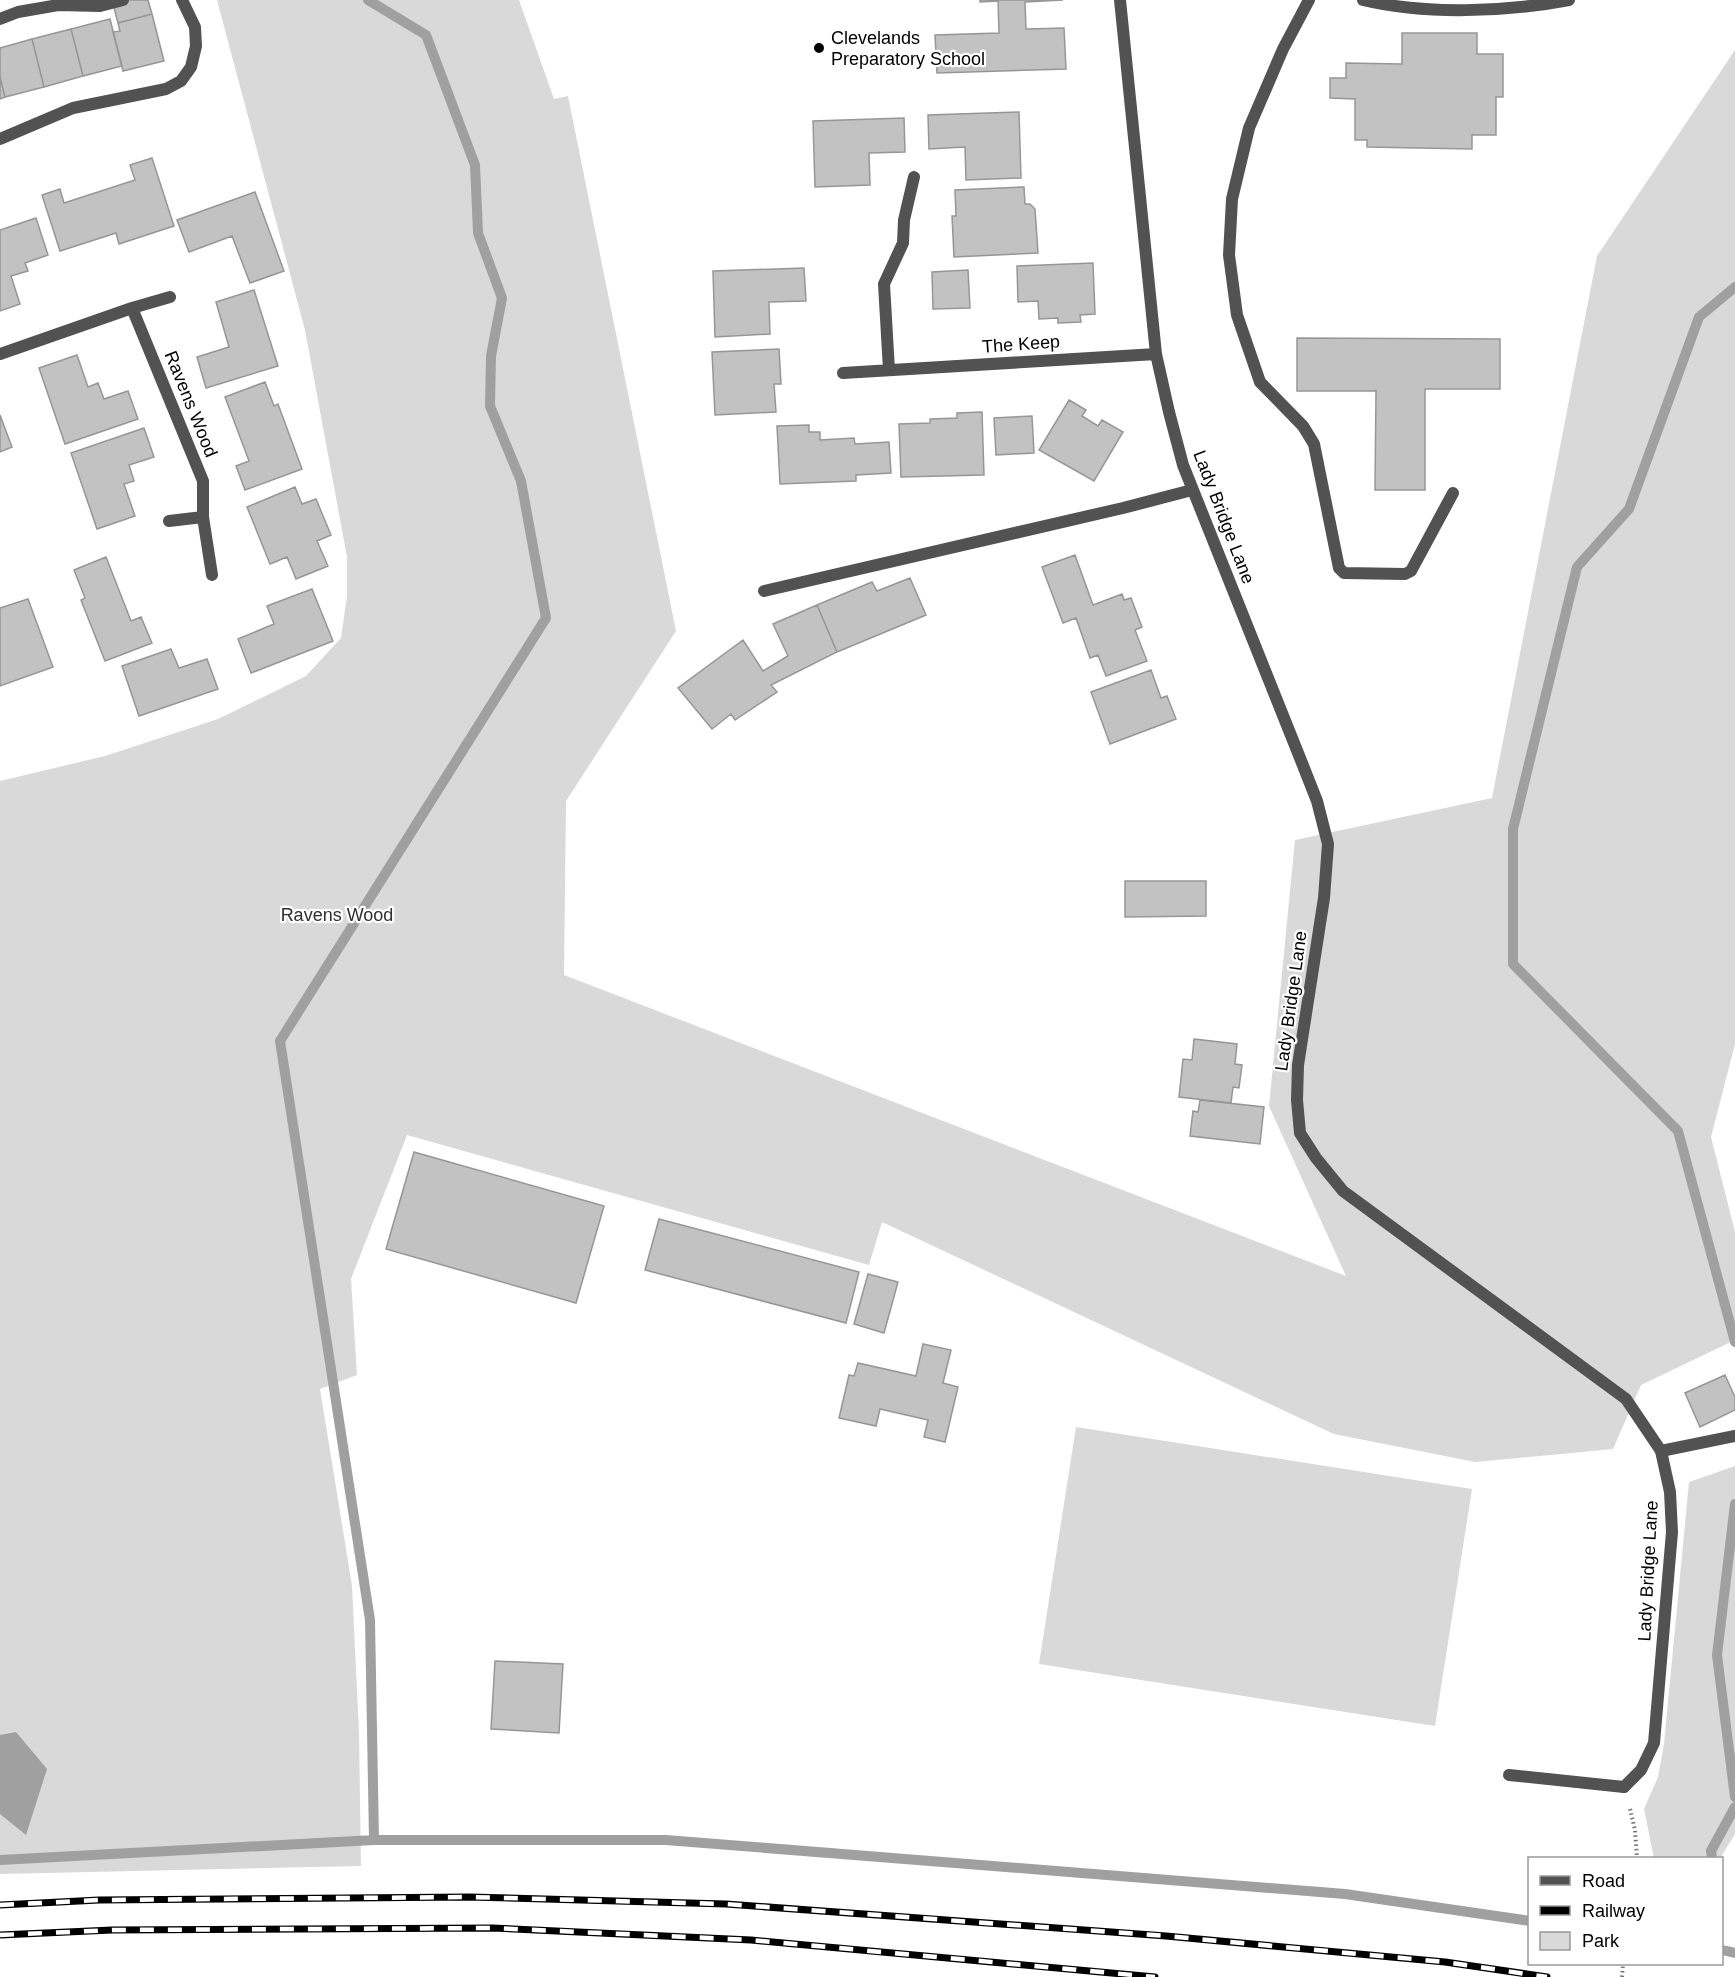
<svg xmlns="http://www.w3.org/2000/svg" width="1735" height="1977" font-family="Helvetica,sans-serif">
<style>
.green{fill:#d9d9d9}
.water{fill:#a0a0a0}
.lines{fill:none;stroke-linecap:round;stroke-linejoin:round}
.stream{stroke:#a0a0a0;stroke-width:10}
.building{fill:#c2c2c2;stroke:#969696;stroke-width:1.5}
.path{stroke:#747474;stroke-width:4;stroke-dasharray:1.5 3;stroke-linecap:butt}
.service{stroke:#525252;stroke-width:12}
.minor{stroke:#525252;stroke-width:12}
.rail-casing{stroke:#000;stroke-width:7}
.rail{stroke:#fff;stroke-width:4.5;stroke-dasharray:14;stroke-linecap:butt}
.poi-dot{fill:#000;stroke:#fff;stroke-width:2}
.labels{text-anchor:middle;dominant-baseline:central;stroke-width:4.5;stroke-linejoin:round;paint-order:stroke}
.poi-label{font-size:18px;fill:#000;stroke:#fff;text-anchor:start}
.street-label{font-size:18px;fill:#000;stroke:#fff}
.park-label{font-size:18px;fill:#303030;stroke:#fff}
</style>
<rect width="100%" height="100%" fill="#fff"/>
<path class="green" d="M217,0H519L554,99L568,96L676,631L566,801L564,975L1346,1276L1269,1106L1295,840L1492,798L1597,256L1735,50V1044L1711,1137L1735,1232V1340L1641,1385L1613,1449L1475,1462L1334,1434L882,1222L869,1265L407,1135L351,1279L357,1375L320,1389L352,1586L359,1732L361,1866L0,1874V781L105,756L218,719L306,676L341,638L347,596V557L305,330Z
M1076,1427L1472,1489L1435,1726L1039,1664Z
M1735,1466V1834L1722,1855V1863V1858H1654L1644,1809L1658,1777L1664,1744L1689,1482Z"/>
<path class="water" d="M16,1732L47,1769L26,1835L0,1814V1735Z"/>
<g class="lines">
<path class="stream" d="M368,0L426,35L475,165L478,233L502,298L491,356L490,406L521,481L546,618L280,1041L370,1620L374,1840
M1735,287L1699,317L1629,509L1577,567L1513,829V964L1678,1131L1735,1342
M1735,1504L1717,1655L1735,1797
M1712,1858L1711,1851L1735,1807
M0,1860L374,1840H666L1345,1894L1530,1921
M1722,1950L1735,1953"/>
</g>
<path class="building" d="M112,0H148L152,14L118,23Z
M980,0H1063L1025,2L1026,29L1064,28L1066,69L937,73L935,35L999,33L998,1L980,2Z
M152,14L164,61L123,71L113,32L120,31L118,23Z
M110,19L122,66L83,76L71,29Z
M71,29L83,76L44,87L32,39Z
M1402,33H1477V54H1503V97H1496V135H1472V149L1367,147V140H1355V99L1330,98V78H1346V63L1402,64Z
M32,39L44,87L5,97L0,77V48Z
M0,77L5,97L0,99Z
M1019,112L1021,178L966,180L965,147L929,149L928,115Z
M904,118L905,152L869,153L870,185L815,187L813,121Z
M152,158L174,226L119,244L116,233L60,251L42,195L60,189L64,203L135,180L130,165Z
M1024,187L1025,204H1030L1035,209L1038,253L954,257L952,216H956L955,190Z
M255,192L284,271L250,283L232,236L189,252L177,220Z
M36,218L48,255L25,263L28,271L11,276L20,304L0,311V230Z
M1093,263L1095,314L1080,315L1081,322L1058,323V318L1039,319L1038,301L1018,302L1017,266Z
M804,268L806,301L769,302L770,334L715,337L713,271Z
M968,270L970,308L933,309L932,272Z
M254,290L278,366L206,388L197,357L229,347L216,302Z
M1297,338L1500,339V389H1425V490H1375L1376,391H1297Z
M779,349L781,384H774L776,412L715,415L712,352Z
M77,355L88,387L98,383L104,399L128,391L138,419L65,444L39,368Z
M265,382L274,406L278,404L302,469L245,490L236,466L249,461L225,397Z
M1069,400L1086,410L1082,416L1098,426L1102,420L1123,432L1094,481L1039,450Z
M982,412L984,475L901,477L899,424L930,423V419L957,418V413Z
M0,415L12,447L0,452Z
M1032,416L1034,453L996,455L994,418Z
M809,425V432H820V440L854,438L855,444L889,442L891,473L856,475V481L780,484L777,426Z
M144,428L154,457L129,465L134,481L124,484L135,516L97,529L71,453Z
M295,487L302,504L316,499L331,535L317,541L328,566L296,579L287,557L270,564L247,507Z
M1075,555L1093,605L1122,594L1124,600L1131,598L1142,627L1135,630L1147,661L1106,676L1098,655L1090,658L1076,618L1063,623L1042,567Z
M106,557L131,621L141,617L152,643L105,661L81,600L85,598L74,570Z
M910,578L926,615L837,652L817,605L872,582L877,591Z
M312,589L333,641L251,673L238,639L274,624L267,606Z
M28,599L53,667L0,686V608Z
M817,605L837,652L771,685L777,692L735,720L731,714L712,729L678,688L743,640L763,671L788,656L773,624Z
M171,649L179,668L207,659L218,689L139,716L122,666Z
M1151,670L1161,698L1167,696L1176,719L1110,744L1091,692Z
M1125,881H1206V916L1125,917Z
M1194,1039L1237,1044L1235,1064L1242,1065L1239,1088L1233,1087L1231,1103L1179,1097L1183,1059L1192,1060Z
M1200,1100L1264,1107L1260,1144L1190,1136L1193,1111L1198,1112Z
M414,1152L604,1206L576,1303L386,1249Z
M659,1219L859,1272L846,1323L645,1270Z
M868,1274L898,1282L884,1333L854,1324Z
M923,1344L951,1350L943,1383L958,1387L945,1442L924,1437L928,1420L880,1409L876,1426L839,1418L849,1375L854,1376L858,1363L916,1376Z
M1725,1375L1735,1397V1410L1700,1427L1685,1393Z
M495,1661L563,1664L559,1733L491,1729Z"/>
<g class="lines">
<path class="path" d="M1630,1809L1635,1830L1637,1858
M1622,1977L1623,1964"/>
<path class="service" d="M1309,0L1283,49L1249,128L1232,199L1229,255L1237,315L1260,382L1303,426L1314,444L1339,568L1344,573L1405,574L1411,571L1453,493
M1363,0C1425,15 1506,12 1569,0
M0,19L18,12L58,5L100,6L123,0
M0,139L73,108L166,89L181,81L191,67L196,46L195,27L182,0
M764,591L1123,508L1192,490
M1661,1451L1735,1436
M1509,1775L1624,1787"/>
<path class="minor" d="M1120,0L1156,354L1169,412L1183,465L1302,763L1317,801L1328,844L1324,898L1298,1065L1297,1100L1300,1133L1316,1158L1343,1191L1626,1399L1661,1451L1670,1492L1672,1532L1654,1743L1641,1770L1624,1787
M132,308L203,481V517L212,575
M0,354L132,308L170,297
M889,370L884,284L903,243L904,220L914,177
M843,373L1156,354
M169,521L203,517"/>
<g class="rail-casing">
<path id="rail" d="M0,1905L99,1900L469,1897L726,1904L1166,1936L1445,1962L1547,1977
M0,1935L112,1930L493,1928L751,1940L1155,1977"/>
</g>
<use href="#rail" class="rail"/>
</g>
<circle class="poi-dot" cx="819" cy="48" r="6"/>
<g class="labels">
<g class="poi-label">
<text x="831" y="38">Clevelands<tspan x="831" dy="21">Preparatory School</tspan></text>
</g>
<g class="street-label">
<text transform="translate(1021 344) rotate(-4)">The Keep</text>
<text transform="translate(191 404) rotate(68)">Ravens Wood</text>
<text transform="translate(1224 517) rotate(69)">Lady Bridge Lane</text>
<text transform="translate(1291 1001) rotate(-82)">Lady Bridge Lane</text>
<text transform="translate(1648 1571) rotate(-87)">Lady Bridge Lane</text>
</g>
<g class="park-label">
<text x="337" y="915">Ravens Wood</text>
</g>
</g>
<rect x="1528" y="1857" width="195" height="108" fill="#ffffff" stroke="#999999" stroke-width="1.5"/>
<rect x="1540" y="1876" width="30" height="9" fill="#525252" stroke="#999999" stroke-width="1.5"/>
<text x="1582" y="1887" font-size="18" fill="#000000">Road</text>
<rect x="1540" y="1906" width="30" height="9" fill="#000000" stroke="#999999" stroke-width="1.5"/>
<text x="1582" y="1917" font-size="18" fill="#000000">Railway</text>
<rect x="1540" y="1932" width="30" height="18" fill="#d9d9d9" stroke="#999999" stroke-width="1.5"/>
<text x="1582" y="1947" font-size="18" fill="#000000">Park</text>
</svg>
